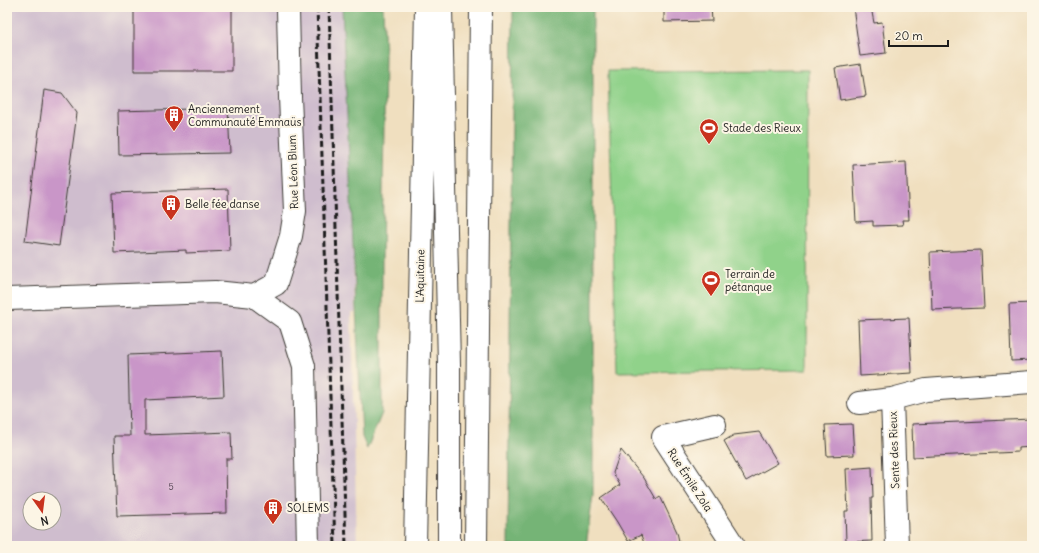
<svg xmlns="http://www.w3.org/2000/svg" width="1039" height="553" font-family="Delius,sans-serif">
<style>
.industrial{fill:#cfbdce;fill-rule:evenodd}
.green{fill:#90d28a;stroke:#567753}
.forest{fill:#74b476;stroke:#486849}
.building{fill:#c996c8}
.lines{fill:none;stroke-linecap:round;stroke-linejoin:round}
.minor-casing{stroke:#3c3934;stroke-width:24}
.highway-casing{stroke:#3c3934;stroke-width:24}
.minor{stroke:#fff;stroke-width:22}
.highway{stroke:#fff;stroke-width:22}
.rail{stroke:#1c1c1c;stroke-width:3;stroke-dasharray:6 3;stroke-linecap:butt}
.labels{text-anchor:middle;dominant-baseline:central;stroke-width:4;stroke-linejoin:round;paint-order:stroke}
.number-label{font-size:9px;fill:#473a47}
.poi-label{font-size:11px;fill:#1c1c1c;stroke:#fcf5e5;text-anchor:start}
.street-label{font-size:11px;fill:#1c1c1c;stroke:#fcf5e5}
</style>
<rect width="100%" height="100%" fill="#fcf5e5"/>
<filter id="ink" filterUnits="userSpaceOnUse"><feTurbulence type="fractalNoise" baseFrequency=".025" numOctaves="2"/><feDisplacementMap in="SourceGraphic" scale="8" xChannelSelector="R" yChannelSelector="G"/><feConvolveMatrix kernelMatrix="1 2 1 2 8 2 1 2 1" color-interpolation-filters="sRGB"/></filter>
<filter id="wash" filterUnits="userSpaceOnUse"><feTurbulence type="fractalNoise" baseFrequency=".012" numOctaves="4" result="noise"/><feDisplacementMap in="SourceGraphic" scale="16" xChannelSelector="R" yChannelSelector="G"/><feGaussianBlur stdDeviation="0.9" result="paint"/><feColorMatrix in="noise" values="0 0 0 0 0 0 0 0 0 0 0 0 0 0 0 0 0 1.4 0 .05"/><feComposite in="paint" operator="in"/></filter>
<g filter="url(#wash)">
<rect width="100%" height="100%" fill="#f0dfbf"/>
<path class="industrial" d="M7,7H344L355,312H351L357,546H7ZM30,499H54V523H30Z"/>
<path class="green" d="M808,70L807,370L617,372L608,71Z"/>
<path class="forest" d="M342,7H383L385,56L382,262V413L367,449L362,437Z
M513,7H593V495L586,546H508Z"/>
<g id="blocks">
<path class="building" d="M134,7H232V71H134Z
M664,7H711L712,21L664,22Z
M853,7H871L874,23L882,22L886,53L860,56Z
M861,64L866,96L840,100L835,68Z
M44,90L62,93L77,113L59,246L25,241Z
M228,108L230,153L119,155L118,111Z
M906,162L909,220H902L903,225L873,226V221L856,222L853,165Z
M228,189L230,251L186,253V250L114,253L112,193Z
M981,250L984,308L932,310L930,252Z
M1032,303V360L1011,361L1009,304Z
M909,318L912,373L860,376L858,320Z
M222,351L224,396L145,400V435L231,432L232,459H226L227,513L117,516L114,436H130L128,355Z
M1032,419V447L1018,448V452L913,457L912,424Z
M852,424L854,455L827,456L825,425Z
M759,432L778,463L746,481L724,441L734,435Z
M621,450L644,478L656,499L660,496L677,532L680,546H645L641,535L628,541L617,522L601,498L620,485L613,473Z
M872,467L873,498H871L872,541L846,542L845,511H848L846,469Z"/>
</g>
</g>
<g filter="url(#ink)">
<use href="#blocks" fill-opacity="0" stroke="#3c3934" stroke-width="1"/>
<g class="lines">
<g class="minor-casing">
<path id="minor" d="M254,296L276,284L291,236L295,211L290,97L288,9
M7,299L215,292L254,296L290,322L304,366L308,546
M892,399L897,546
M859,403L892,399L926,390L1032,382
M715,425L663,437L734,546"/>
</g>
<g class="highway-casing">
<path id="highway" d="M441,7L449,365V546
M415,546L426,7
M476,546L481,7"/>
</g>
<use href="#minor" class="minor"/>
<use href="#highway" class="highway"/>
<path class="rail" d="M317,7L335,546
M329,7L346,546"/>
</g>
</g>
<defs>
<g id="building-pin" transform="scale(1)"><path d="M0 17L-7.5 6A9.5 9.5 0 1 1 7.5 6Z" fill="#c8321e" stroke="#fcf5e5"/><path d="M-4-6H4V6H1V3H-1V6H-4ZM-2.5-4.3h1.7v1.8h-1.7ZM.8-4.3h1.7v1.8H.8ZM-2.5-1h1.7V.8h-1.7ZM.8-1h1.7V.8H.8Z" fill="#fff"/></g>
<g id="stadium-pin" transform="scale(1)"><path d="M0 17L-7.5 6A9.5 9.5 0 1 1 7.5 6Z" fill="#c8321e" stroke="#fcf5e5"/><path d="M0-5a6.5 5 0 1 0 0 10a6.5 5 0 1 0 0-10ZM-3.5-1.8h7v3.6h-7Z" fill="#fff"/></g>
</defs>
<g fill-rule="evenodd">
<use href="#building-pin" x="174" y="115"/>
<use href="#stadium-pin" x="709" y="128"/>
<use href="#building-pin" x="171" y="204"/>
<use href="#stadium-pin" x="711" y="280"/>
<use href="#building-pin" x="273" y="508"/>
</g>
<g class="labels">
<g class="number-label">
<text x="171" y="486">5</text>
</g>
<g class="poi-label">
<text x="188" y="109">Anciennement<tspan x="188" dy="13">Communauté Emmaüs</tspan></text>
<text x="723" y="128">Stade des Rieux</text>
<text x="185" y="204">Belle fée danse</text>
<text x="725" y="274">Terrain de<tspan x="725" dy="13">pétanque</tspan></text>
<text x="287" y="508">SOLEMS</text>
</g>
<g class="street-label">
<text transform="translate(293 172) rotate(-92)">Rue Léon Blum</text>
<text transform="translate(420 276) rotate(-89)">L'Aquitaine</text>
<text transform="translate(894 450) rotate(-92)">Sente des Rieux</text>
<text transform="translate(690 480) rotate(57)">Rue Émile Zola</text>
</g>
</g>
<rect width="1039" height="553" fill="none" stroke="#fcf5e5" stroke-width="24"/>
<g transform="translate(42 511) rotate(166)"><circle r="19" fill="#fcf5e5" stroke="#a29e95"/>
<path d="M0-3L7 15L0 10L-7 15Z" fill="#c8321e"/>
<text y="-6" font-size="11" font-weight="bold" text-anchor="middle" fill="#1c1c1c">N</text>
</g>
<path d="M889 40v6h59v-6" fill="none" stroke="#1c1c1c" stroke-width="2"/>
<text x="895" y="40" font-size="12" fill="#1c1c1c" stroke="#fcf5e5" stroke-width="3" paint-order="stroke">20 m</text>
</svg>
